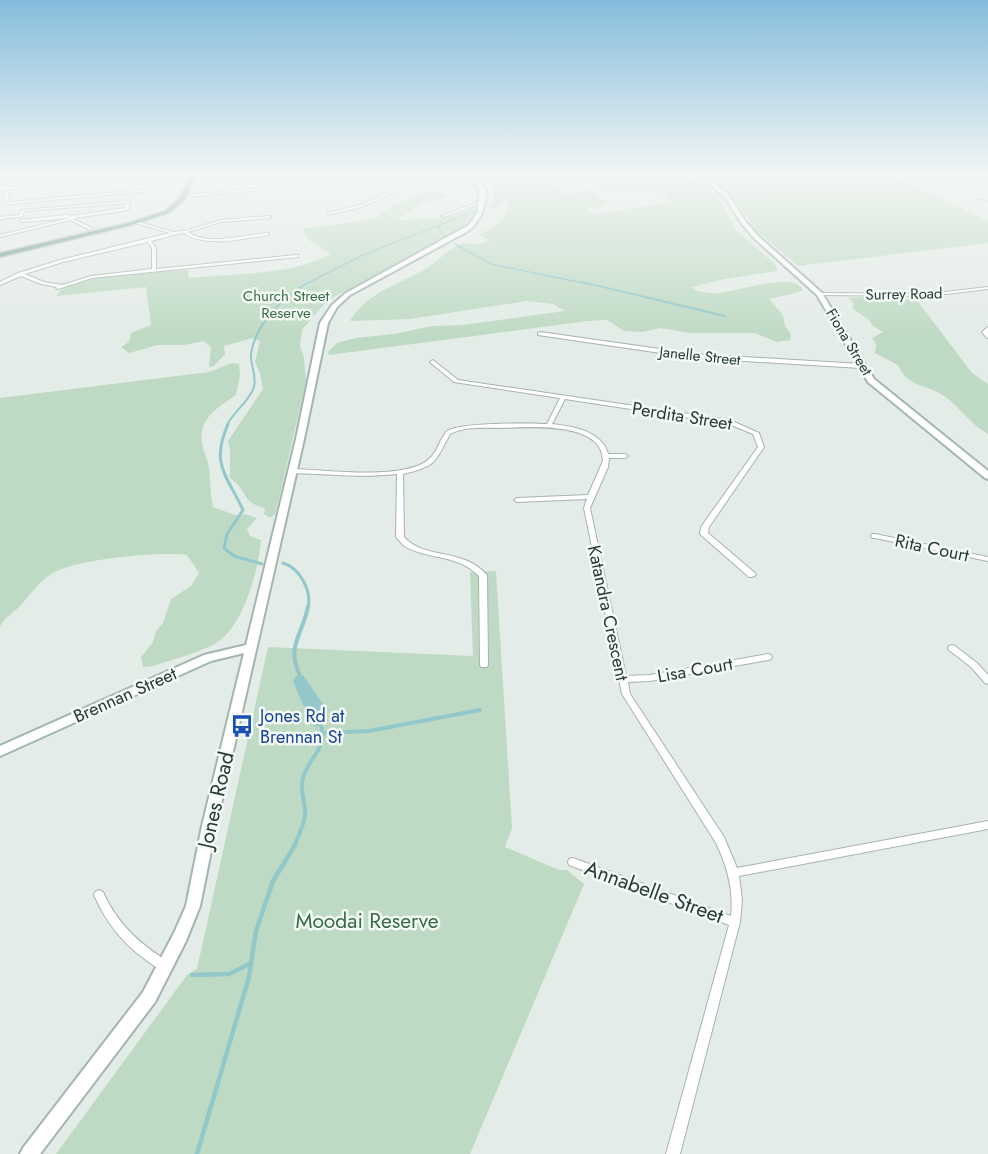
<svg xmlns="http://www.w3.org/2000/svg" width="988" height="1154" font-family="Jost,sans-serif">
<style>
.green{fill:#bfdac4}
.water{fill:#92c8ca}
.lines{fill:none;stroke-linecap:round;stroke-linejoin:round}
.stream-far4{stroke:#92c8ca;stroke-width:1.5}
.stream-far3{stroke:#92c8ca;stroke-width:2}
.stream-far2{stroke:#92c8ca;stroke-width:3}
.stream-far1{stroke:#92c8ca;stroke-width:4}
.stream{stroke:#92c8ca;stroke-width:4.5}
.street-casing{stroke:#a7b3ad;stroke-width:2}
.secondary-casing{stroke:#a3b6ae;stroke-width:4}
.primary-casing{stroke:#c2c8c6;stroke-width:3}
.street{fill:#fff;fill-rule:evenodd}
.secondary{fill:#fff;fill-rule:evenodd}
.primary{fill:#6e9c8b;fill-rule:evenodd}
.labels{text-anchor:middle;dominant-baseline:central;stroke-width:5;stroke-linejoin:round;paint-order:stroke}
.far-street-label{font-size:15px;fill:#253b33;stroke:#f4f9f6}
.far-park-label{font-size:15px;fill:#346d44;stroke:#f4f9f6}
.street-label{font-size:18px;fill:#253b33;stroke:#f4f9f6}
.transit-label{font-size:18px;fill:#164399;stroke:#f4f9f6;text-anchor:start}
.near-street-label{font-size:21px;fill:#253b33;stroke:#f4f9f6}
.near-park-label{font-size:21px;fill:#346d44;stroke:#f4f9f6}
</style>
<rect width="100%" height="100%" fill="#e4ece7"/>
<path class="green" d="M495,174H542C548,181 556,190 565,193C580,197 586,182 600,197L598,200L607,201L603,205L587,209L592,215L671,202C656,180 618,198 597,185C593,183 590,177 587,174H685L711,191L718,198L737,231L776,265L777,271L724,279L692,287L695,290C703,292 710,294 718,293C735,292 794,271 803,290L796,293L769,299L783,315L785,326L791,334L790,340L777,342L755,333H690L660,328L642,332L624,331L607,320L588,321L329,355L328,352L337,343L356,338L394,334L433,326L463,325L565,311L553,304L527,301L410,319L350,321C368,290 403,284 430,266C440,259 450,247 462,244C472,241 480,248 489,240L478,235C495,227 510,219 508,198L506,197L498,204L493,205Z
M702,174H888L988,221V243L798,266L755,230L732,194Z
M429,191L446,194V197L422,203L397,220L446,217L475,208C473,220 466,224 457,230L327,301L302,330L300,346L304,358L306,381L279,499L275,514L270,518L264,514L265,508C241,503 248,490 230,478C229,465 232,454 228,441L263,389L260,373L255,362L260,341L253,338L224,346L225,354L214,366L209,367L211,347L204,341L184,345H158L129,353L121,347L129,342L131,333L151,325L146,287L57,296C64,274 165,272 188,270L189,278C235,273 290,276 331,254L309,240L302,229L355,222L379,216L389,207Z
M862,297L916,299L972,373L988,384V434C968,422 961,408 944,396C928,384 907,388 898,365L875,353L876,344L872,338L883,332L873,326L869,320L852,308L854,304L849,298Z
M232,363L239,364L240,376L236,395C219,407 199,417 202,442C203,451 208,460 209,469C211,482 210,494 213,507L235,515L245,514L257,518L247,529L250,536L261,540C259,569 244,623 219,641C208,650 168,661 153,666L143,667L141,657L153,642L156,631L163,623L171,599L191,586L199,573L187,555C160,551 84,559 59,570C41,577 32,594 19,607C11,614 7,616 0,626V398L209,372Z
M496,571L512,828L505,847L559,870H567L584,884L470,1154H56L187,975L197,969L268,647L473,656L470,572Z"/>
<path class="water" d="M303,675L325,707L326,720L322,725L315,727L310,721L293,681L296,676Z"/>
<g class="lines">
<path class="stream-far4" d="M976,199L988,201
M491,208L502,204L506,183L503,174
M438,226L445,238
M455,244L491,264L588,284
M306,284L361,256L477,210"/>
<path class="stream-far3" d="M582,282L725,316
M227,425C234,411 249,402 254,387C257,375 250,365 251,354C255,324 284,296 309,282"/>
<path class="stream-far2" d="M228,424C210,465 227,475 243,510L227,534L224,548L234,556L262,564
M283,563C300,568 312,591 308,608"/>
<path class="stream-far1" d="M301,678C285,647 302,636 308,607
M324,733L369,731L480,710
M294,846C298,837 304,825 305,815C306,803 299,789 303,778C309,756 330,747 320,723"/>
<path class="stream" d="M192,975L229,974L249,964
M197,1154L249,977L256,931L273,881L295,845"/>
<g class="street-casing">
<path id="street" d="M10,174H14L11,185L9,186L7,185Z
M416,174H433L185,197L183,196L185,195Z
M164,176L166,177L158,189L151,191L11,204L3,202L7,191L10,192L7,201L11,202L151,189L156,187L161,178L18,188L2,191L0,190L5,186L14,187Z
M390,187L393,188V193C372,203 352,212 329,214L327,213L360,205L390,192Z
M128,201L130,202L128,210L75,218L73,219L92,228V230H90L70,220L0,237V235L69,218L21,222H20V220L67,215L71,216L125,208L126,203L26,211L24,212L22,217L0,219V217L19,215L21,210Z
M482,201L485,202L444,217L441,216Z
M269,216L271,217L270,218L221,222L188,232C208,247 246,234 269,233V235H268C243,239 205,248 184,233C173,234 162,239 151,241L156,248V269L296,255H298V257L92,278L58,289L56,288L57,287L41,284L21,276L0,285V282L18,273L60,260L170,233L135,223V221L174,232L189,230L221,220ZM148,242L152,248V269L91,276L62,285L44,282L25,274L63,262Z
M988,287V289L929,296L820,295L818,294L820,293L929,294Z
M988,327V338L986,337L982,332Z
M540,332L695,354L861,364L864,366L861,368L695,358L538,335V333Z
M433,360L458,380L730,420L759,433L764,447L709,527L708,533L755,573L756,575L752,577H749L700,534L701,527L758,447L753,434L729,424L565,399L552,424C569,426 593,429 604,445C606,447 607,451 608,454H625L628,456L625,458H609L608,467L590,508L626,676L650,675L768,654L771,655L772,657L771,659L768,660L650,681L628,682L630,694L724,837L737,868L988,821V829L739,876L742,900L740,922L680,1154H666L729,925L569,865L568,862L569,859L573,858L731,916C734,890 727,866 716,843L622,694L584,508L587,499L517,502L514,500L517,498L588,495L603,461C603,421 528,427 501,428C484,428 466,426 450,434C435,462 437,466 403,474L404,537C424,560 462,547 487,575L488,665L487,667H481L480,665L479,576C462,559 443,559 421,553C415,551 408,549 403,545C402,544 397,538 396,537L397,474C362,478 327,474 292,473L289,471L292,469C327,470 384,478 417,466C431,461 435,453 441,440C442,439 445,433 446,432C456,422 530,423 547,424L560,398L454,382L431,363L430,362Z
M872,534H875L988,557V561L875,538H872L871,536Z
M952,645L955,646L977,663L988,675V684L985,683L971,667L949,650L948,648L949,646Z
M99,890L103,892C118,925 140,944 170,963L172,967L170,971L166,972C159,969 152,965 146,960C122,943 106,922 94,895L95,892Z"/>
</g>
<g class="secondary-casing">
<path id="secondary" d="M469,174H474L486,191C485,208 482,220 468,231L350,295L337,307L328,323L304,439L216,826L200,906L186,941L155,1002L40,1154H20L23,1148L143,992L174,933L186,906L202,826L244,653L211,661L0,756V746L204,655L246,645L296,439L320,323L332,305L346,293L469,225L477,213L480,191Z
M697,174H702L728,194L746,222L758,236L822,293L874,379L988,471V479L985,478L868,382L817,295L754,238L742,224L724,196Z"/>
</g>
<g class="primary-casing">
<path id="primary" d="M192,174H198L184,201L169,213L132,225L0,257V253L128,223L165,211L179,199Z"/>
</g>
<use href="#street" class="street"/>
<use href="#secondary" class="secondary"/>
<use href="#primary" class="primary"/>
</g>
<linearGradient id="sky" x2="0" y2="1"><stop stop-color="#85bcdc"/><stop offset="0.52" stop-color="#f3f6f4"/><stop offset="1" stop-color="#f3f6f4" stop-opacity="0"/></linearGradient>
<rect width="988" height="336" fill="url(#sky)"/>
<defs>
<g id="bus-bare" transform="scale(1.8)"><path d="M-5-6H5V4H4V6H2V4H-2V6H-4V4H-5ZM-3.5-4V0h7V-4ZM-3.5 1.2v1.5H-2V1.2ZM2 1.2v1.5H3.5V1.2Z" fill="#1a4fb4" stroke="#f4f9f6" stroke-width="2.5" paint-order="stroke"/></g>
</defs>
<g fill-rule="evenodd">
<use href="#bus-bare" x="242" y="726"/>
</g>
<g class="labels">
<g class="far-street-label">
<text transform="translate(904 294) rotate(-1)">Surrey Road</text>
<text transform="translate(849 342) rotate(59)">Fiona Street</text>
<text transform="translate(700 356) rotate(6)">Janelle Street</text>
</g>
<g class="far-park-label">
<text x="286" y="296">Church Street<tspan x="286" dy="17">Reserve</tspan></text>
</g>
<g class="street-label">
<text transform="translate(682 416) rotate(9)">Perdita Street</text>
<text transform="translate(932 548) rotate(12)">Rita Court</text>
<text transform="translate(608 613) rotate(78)">Katandra Crescent</text>
<text transform="translate(695 670) rotate(-10)">Lisa Court</text>
<text transform="translate(125 695) rotate(-24)">Brennan Street</text>
</g>
<g class="transit-label">
<text x="260" y="716">Jones Rd at<tspan x="260" dy="21">Brennan St</tspan></text>
</g>
<g class="near-street-label">
<text transform="translate(216 800) rotate(-77)">Jones Road</text>
<text transform="translate(654 892) rotate(20)">Annabelle Street</text>
</g>
<g class="near-park-label">
<text x="367" y="921">Moodai Reserve</text>
</g>
</g>
</svg>
